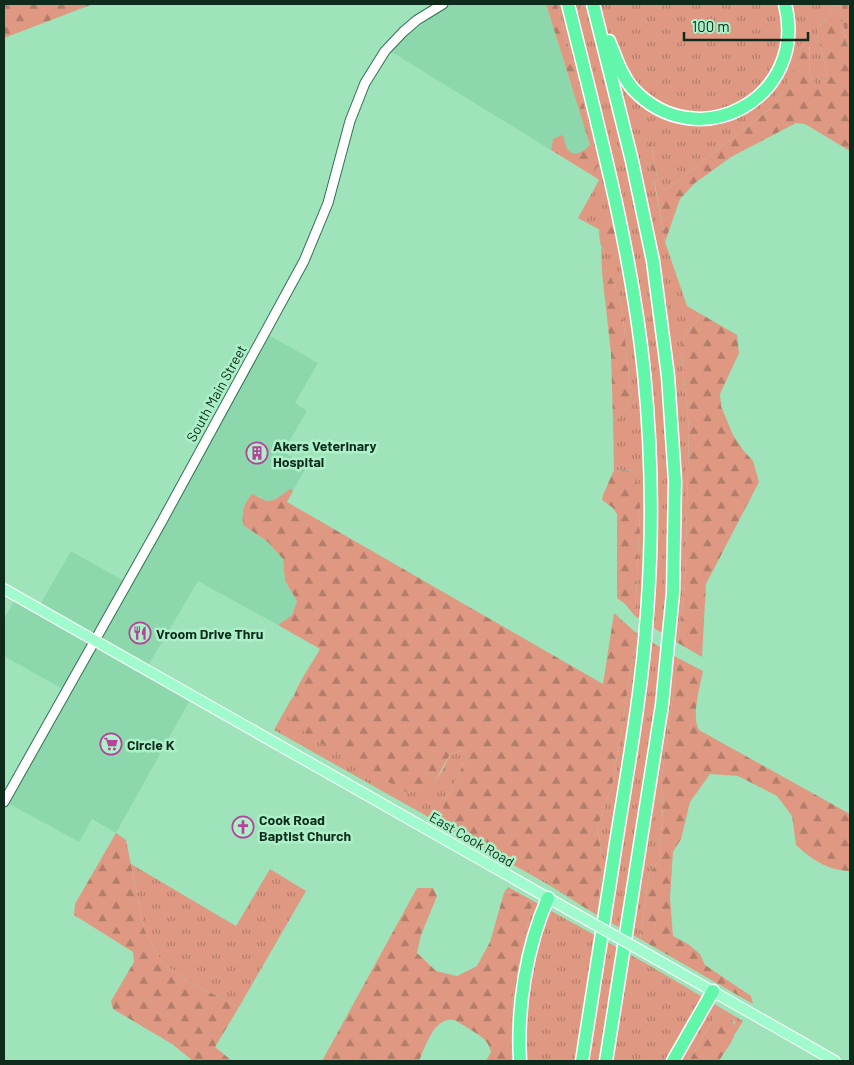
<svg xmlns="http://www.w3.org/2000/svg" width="854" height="1065" font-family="Barlow,sans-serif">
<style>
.built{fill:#8cd8ac}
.grass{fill:url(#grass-tufts)}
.forest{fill:url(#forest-firs)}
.cemetery{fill:url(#cemetery-stones)}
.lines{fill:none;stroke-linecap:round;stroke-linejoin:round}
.minor-casing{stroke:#30724f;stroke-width:11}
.major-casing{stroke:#fff;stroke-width:12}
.highway-casing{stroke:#fff;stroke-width:15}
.minor{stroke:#fff;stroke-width:9}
.major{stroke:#a1facd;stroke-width:10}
.highway{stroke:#62f6ab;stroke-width:12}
.major-bridge-casing{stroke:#fff;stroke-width:12;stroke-linecap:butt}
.major-bridge{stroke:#a1facd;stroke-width:10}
.labels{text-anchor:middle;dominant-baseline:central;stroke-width:5;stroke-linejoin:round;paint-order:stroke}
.street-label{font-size:14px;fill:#0f2b1c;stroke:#acf0c7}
.poi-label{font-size:14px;font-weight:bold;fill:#0f2b1c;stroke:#acf0c7;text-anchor:start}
</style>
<defs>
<pattern id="grass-tufts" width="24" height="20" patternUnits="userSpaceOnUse" patternTransform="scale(1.25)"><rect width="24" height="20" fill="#df9983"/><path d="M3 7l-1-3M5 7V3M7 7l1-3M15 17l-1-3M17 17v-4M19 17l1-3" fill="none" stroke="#b37d6a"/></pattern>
<pattern id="forest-firs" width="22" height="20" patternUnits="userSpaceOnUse" patternTransform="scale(1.25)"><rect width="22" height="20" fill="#df9983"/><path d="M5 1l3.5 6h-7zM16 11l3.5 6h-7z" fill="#b37d6a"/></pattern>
<pattern id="cemetery-stones" width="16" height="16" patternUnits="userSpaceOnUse" patternTransform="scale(1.25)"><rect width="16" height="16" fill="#df9983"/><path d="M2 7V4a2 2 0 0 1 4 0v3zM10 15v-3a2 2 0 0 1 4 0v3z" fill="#b37d6a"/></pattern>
</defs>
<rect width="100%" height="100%" fill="#9fe3bb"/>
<path class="built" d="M438,4H546L590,145L588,147L579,153L573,154L568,151L565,148L564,137L553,139L551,150L390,51L409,34L442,10Z
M263,332L318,363L295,403L307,411L283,452L307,466L293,491L288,490L274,500L267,501L257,495L243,525L268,542L283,559L285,581L297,601L292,615L278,625L198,581L149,664L195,691L116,833L92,819L79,842L4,801L66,691L4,656V619L17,596L38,608L71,551L124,581Z"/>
<path class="grass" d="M557,4H839L817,29L821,51L828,75L822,90L817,89C807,73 809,65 810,47L802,42L798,63L777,103L666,190L658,183L650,136L655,187L665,242L687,306L699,313L697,320L686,334L681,346L689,430L685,586L678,643L635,616L640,514L634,471L614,470L613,421L620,417L631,400L623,317L620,298L609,272L606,270L602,272L601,247L605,252L600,222V230L578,218L599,180L590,174L600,165Z
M635,632L678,658L661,782L663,806L659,860L649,874L640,939L597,915L602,864L599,836L597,828L613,782L635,644Z
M293,696L291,718L408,793C436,784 438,781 450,754L465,750L467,755L453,787L444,801L542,878L582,906L549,885L274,730Z
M131,864L236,926L270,869L306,891L239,1007L199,987L163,964L144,929Z
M508,887L647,964L743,1021L735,1034V1022L722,1012L715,1017L689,1061H511L513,990L532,906L509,892L504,893Z"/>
<path class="forest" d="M4,4H93L4,38Z
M546,4H557L600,165L590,174L551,150L553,139L562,135L564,137C566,157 577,158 590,145Z
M839,4H840L847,45L850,48V151L805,124L796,123L731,157L695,183L680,199L665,242L647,138L650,136L658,183L666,190L777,103L797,63L802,42L804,39L808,41C813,62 803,67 817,88L822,89L828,75L821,51L817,29Z
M609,214L613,217C614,229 622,251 605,252C597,243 598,225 604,215Z
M606,270L609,272L620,298L623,317L631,400L620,417L613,421L611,354L602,272Z
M699,313L737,335L739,353L720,394L721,406L733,435L743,450L753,461L759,482L706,584L702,657L678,643L685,586L689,430L681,346L686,334L697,320Z
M614,470L634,471L639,492L640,514L635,616L625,604L617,598V514L613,508L602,500L603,495Z
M290,489L293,491L287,502L603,684L614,613L635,632V644L613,782L597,828L599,836L602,864L597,915L582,906L542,878L445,820L443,812L444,801L453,787L467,755L465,750L450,754L437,778L430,786L408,793C391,783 294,732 291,719C287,696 309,669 320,649L278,625L292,615L297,601L285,581L283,559L268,542L243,525C242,511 243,505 252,494L267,501L274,500Z
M678,658L703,671C700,687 691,716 699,730L850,814V871C826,870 813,860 796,845L792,816L777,796L738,776L710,774L690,802L681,839L673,852L670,898L673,936L688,944L700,954L705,965L751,996L753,1004L640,939L649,874L659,860L663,806L661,782Z
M116,833L126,840L144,929L163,964L199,987L239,1007L215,1047L232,1061H193L172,1044L113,1009L111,1001L134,962L133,952L74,915L75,904Z
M417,888H433L437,896L421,935L417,953L436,971L457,976L477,966L490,942L504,893C515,891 527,896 532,906L513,990L511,1061H486L491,1052C488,1040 481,1036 471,1030C466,1027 459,1022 454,1020C434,1016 425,1048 419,1061H322Z
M722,1012C748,1026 730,1043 719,1061H689L715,1017Z"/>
<path class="cemetery" d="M840,4H850V48L847,45Z"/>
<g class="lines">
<g class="minor-casing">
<path id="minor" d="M4,802L161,523L304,261L328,203L350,121L365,83L385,51L403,32L417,20L443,4"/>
</g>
<g class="major-casing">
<path id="major" d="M4,589L578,915
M649,955L835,1061"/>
</g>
<g class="highway-casing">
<path id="highway" d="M568,4C598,127 631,246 644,372C652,452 653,534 647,614C642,691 628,767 616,843C605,916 593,989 582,1061
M593,4L632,161L653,261L668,376L675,481L673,593L662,705L606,1061
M609,41C616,58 621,75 633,89C698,158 809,98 785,4
M520,1061C517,1007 526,948 548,898
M673,1061L713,991"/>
</g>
<use href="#minor" class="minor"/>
<use href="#major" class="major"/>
<use href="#highway" class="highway"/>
<g class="major-bridge-casing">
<path id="major-bridge" d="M578,915L649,955"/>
</g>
<use href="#major-bridge" class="major-bridge"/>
</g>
<defs>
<g id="building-ring" transform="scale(1.125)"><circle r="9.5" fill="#acf0c7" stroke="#b5429b" stroke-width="1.5"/><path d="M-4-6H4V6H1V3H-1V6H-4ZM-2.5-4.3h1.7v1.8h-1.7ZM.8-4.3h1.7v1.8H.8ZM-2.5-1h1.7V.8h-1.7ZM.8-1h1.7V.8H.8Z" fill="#b5429b"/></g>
<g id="restaurant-ring" transform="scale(1.125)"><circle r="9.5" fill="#acf0c7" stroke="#b5429b" stroke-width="1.5"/><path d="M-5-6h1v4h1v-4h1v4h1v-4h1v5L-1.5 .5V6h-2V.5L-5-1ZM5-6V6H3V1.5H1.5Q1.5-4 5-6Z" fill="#b5429b"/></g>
<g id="supermarket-ring" transform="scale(1.125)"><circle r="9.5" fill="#acf0c7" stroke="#b5429b" stroke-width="1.5"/><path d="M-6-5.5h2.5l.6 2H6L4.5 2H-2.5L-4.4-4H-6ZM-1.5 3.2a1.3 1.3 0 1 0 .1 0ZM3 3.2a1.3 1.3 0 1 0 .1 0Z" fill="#b5429b"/></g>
<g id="church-ring" transform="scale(1.125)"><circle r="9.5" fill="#acf0c7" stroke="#b5429b" stroke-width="1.5"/><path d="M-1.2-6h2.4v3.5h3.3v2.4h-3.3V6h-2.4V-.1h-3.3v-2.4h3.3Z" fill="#b5429b"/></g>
</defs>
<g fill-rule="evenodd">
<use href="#building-ring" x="257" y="453"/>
<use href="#restaurant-ring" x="140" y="633"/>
<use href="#supermarket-ring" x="111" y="744"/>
<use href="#church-ring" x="243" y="827"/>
</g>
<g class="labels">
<g class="street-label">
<text transform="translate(216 393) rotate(-61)">South Main Street</text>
<text transform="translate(472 839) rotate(30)">East Cook Road</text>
</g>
<g class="poi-label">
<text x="273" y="445">Akers Veterinary<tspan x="273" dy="16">Hospital</tspan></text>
<text x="156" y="633">Vroom Drive Thru</text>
<text x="127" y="744">Circle K</text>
<text x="259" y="819">Cook Road<tspan x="259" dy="16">Baptist Church</tspan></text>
</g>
</g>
<rect width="854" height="1065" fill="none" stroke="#0f2b1c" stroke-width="10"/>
<path d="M684 32v8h124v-8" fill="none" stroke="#0f2b1c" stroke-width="2.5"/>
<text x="692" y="32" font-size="15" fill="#0f2b1c" stroke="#acf0c7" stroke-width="4" paint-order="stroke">100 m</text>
</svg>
